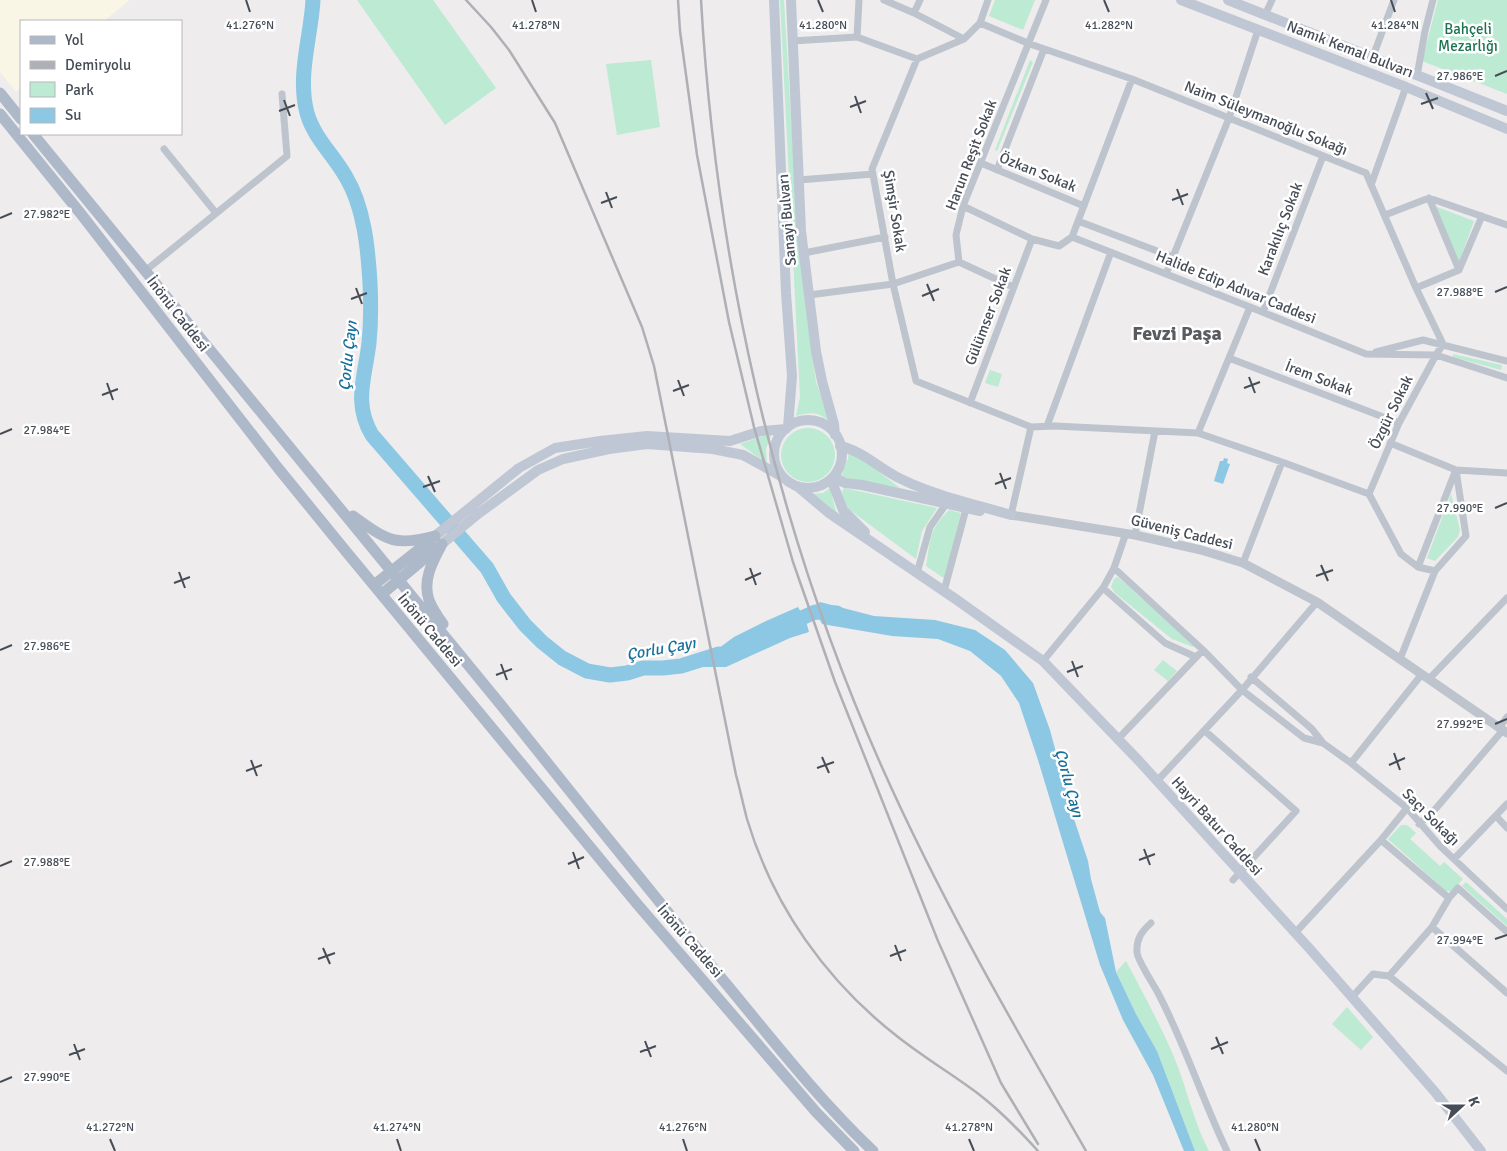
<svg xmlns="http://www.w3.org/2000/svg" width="1507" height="1151" font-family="Signika,sans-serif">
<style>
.commercial{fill:#faf6e5}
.green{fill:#bcead3}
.water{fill:#8cc8e4}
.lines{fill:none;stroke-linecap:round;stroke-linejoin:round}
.river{stroke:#8cc8e4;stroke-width:15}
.minor{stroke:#bec4cd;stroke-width:7}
.tertiary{stroke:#bec4cd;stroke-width:9}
.secondary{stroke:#bfc7d4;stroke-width:10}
.primary{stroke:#adb8c9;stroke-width:11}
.rail{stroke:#aeb0b6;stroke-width:2.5}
.ticks{fill:none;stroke:#464d57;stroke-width:2}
.labels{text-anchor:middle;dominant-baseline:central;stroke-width:5;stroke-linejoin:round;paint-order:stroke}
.park-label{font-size:15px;fill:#1d7251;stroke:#fff}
.street-label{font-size:15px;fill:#464d57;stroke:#fff}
.water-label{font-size:16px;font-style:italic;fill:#16709a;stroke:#fff}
.district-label{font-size:20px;font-weight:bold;fill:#595b60;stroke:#fff}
.ticks-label{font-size:12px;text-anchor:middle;fill:#464d57;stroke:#fff;stroke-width:5;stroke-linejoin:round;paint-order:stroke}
</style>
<rect width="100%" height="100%" fill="#eeecec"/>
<path class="commercial" d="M0,0H130L104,21H21V88L16,92L0,72Z"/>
<path class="green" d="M357,0H433L496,88L445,125Z
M780,0H784L798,234L808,326L816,382L831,423C819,411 811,412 796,416L800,397L798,357Z
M995,0H1035L1023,30L989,16Z
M1438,0H1507V94L1422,61Z
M651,60L660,127L617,135L606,64Z
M1030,60L1033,62L997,151L995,150Z
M1437,207L1474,221L1459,262L1436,210Z
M1453,354L1502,365L1501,370L1453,357Z
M990,370L1002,374L998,387L985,383Z
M781 455a27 27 0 1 1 54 0a27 27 0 1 1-54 0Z
M772,433L766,449L767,464L740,444Z
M849,449L900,488L841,477L848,459Z
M830,488L836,512L812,494L823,493Z
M844,488L937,508L922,531L916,559L850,510L844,503L842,491Z
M1451,494L1460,530L1458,537L1435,561L1427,558Z
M949,510L961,513L945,579L926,566C931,539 928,531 949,510Z
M1117,577C1126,583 1132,590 1141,598C1159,613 1177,628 1195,644L1193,647L1172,639L1115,593L1111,587L1114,579Z
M1163,660L1177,671L1168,681L1154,670Z
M1401,825H1407L1416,833L1410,839L1440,866L1444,862L1463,879L1452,891H1446L1388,839Z
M1466,882L1507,919V926L1462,886Z
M1126,961C1143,993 1160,1024 1174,1057C1187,1088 1193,1121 1209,1151H1195L1157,1051L1136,1014L1116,972Z
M1347,1007L1373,1037L1361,1050L1332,1024Z"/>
<path class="water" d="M1224,458L1228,459L1227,463L1230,464L1223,484L1214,481L1220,461H1223Z
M820,602L874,616L935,620L975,630L1005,650L1033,683L1050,730L1074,819L1088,861L1091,879L1100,912L1105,918L1116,972L1136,1014L1157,1051L1195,1151H1184L1153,1075L1123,1020L1100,965L1038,760L1019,703L1001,676L970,651L938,639L892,636L822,624L817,614L818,604Z
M798,607L806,621L809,632L790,638L726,667H701L699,665V659H704L734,637L766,621Z"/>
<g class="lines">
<path class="river" d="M313,0C311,37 297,75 307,113C314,138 333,154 346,177C364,207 368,248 370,283C371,303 371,323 369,343C365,377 353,403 372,435L487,568L504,598L525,625L542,642L562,658L587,671L610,675L627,673L643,668H663L681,666L719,654
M786,625L815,612L837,613"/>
<path class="minor" d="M884,0L914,13L964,39
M988,0L980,23L964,39L917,59L872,169L893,284L916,381L1031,427L1055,426L1198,433L1282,462L1369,494
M914,13L920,0
M1265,15L1272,0
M980,23L1030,44L1132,79L1366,173L1416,288L1443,344L1436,355L1399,423L1369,494
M857,37L859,0
M792,41L857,37L917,59
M1372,59L1394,0
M1417,76L1425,31L1433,0
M164,149L216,213
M981,163L1084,206
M997,170L1044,49
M799,180L873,174
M1371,185L1406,87
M1429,198L1507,225
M963,206L1032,239L1059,246L1072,237L1250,307L1366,354L1436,355L1507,378
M1385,215L1429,198L1459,270L1416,288
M1078,221L1173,257
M1072,237L1132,79
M804,253L885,237
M959,262L1013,287
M1459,270L1482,216
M145,271L287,156L282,94
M1166,274L1229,118L1258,30
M809,295L893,284L959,262L956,235L963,206L1046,0
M1263,312L1323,156
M1376,352L1423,340L1507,361
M1229,358L1399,423
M970,403L1032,239
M1047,426L1111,252
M1198,433L1250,307
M1390,443L1456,470L1507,473
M1369,494L1401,554L1418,567L1435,571L1466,536L1456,470
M1011,515L1031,427
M1135,535L1155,431
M1243,563L1282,462
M1418,567L1455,472
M1114,568L1203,650L1242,690L1304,738L1323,743L1351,763
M917,573L930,527L946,504
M1103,588L1165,643L1196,657
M944,591L966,509
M1400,659L1435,571
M1043,661L1103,588L1114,568L1126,533
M1422,674L1351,763L1407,808L1440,846L1507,909
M1251,677L1312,729L1323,743
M1429,679L1507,598
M1499,728L1507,717
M1205,731L1296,811L1233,880
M1117,740L1203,650
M1157,781L1242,690L1317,602
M1496,816L1507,828
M1419,824L1432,813L1503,730
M1381,840L1449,898
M1454,859L1507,804
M1151,923C1142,931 1136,939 1137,952C1137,960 1154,985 1158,993C1185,1044 1202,1099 1227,1151
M1432,927L1507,993
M1295,933L1381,840L1407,808
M1389,976L1432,927L1449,898L1458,888L1507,932
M1352,997L1373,974L1389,976L1507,1071"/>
<path class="tertiary" d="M1011,515L1135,535L1201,550L1243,563L1317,602L1507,733"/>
<path class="secondary" d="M774,0L786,293L792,376L788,427
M791,0L801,231L816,351L822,381L834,424L835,435
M1181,0L1406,87L1507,129
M1228,0L1507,111
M774 454a34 34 0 1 1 68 0a34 34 0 1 1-68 0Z
M840,446C863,451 880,469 901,479C936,496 974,504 1011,515
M833,477L845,483L862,485L980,511
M831,479L843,510L865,532
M798,487L829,513L957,600L1043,661L1139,761L1309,948L1435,1092L1481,1151
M435,536L519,468L555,448L600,441L647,436L730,441L761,431L786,429
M442,544L478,514L538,470L563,459L609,449L647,444L713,449L743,455L781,476"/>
<path class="primary" d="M0,93L21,119
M0,114L81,214L278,468L344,549L638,905L816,1112L854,1151
M33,134L501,705C571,793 642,881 713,968C765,1030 814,1095 873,1151
M353,516C387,540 394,547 435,536
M442,544C433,561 422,580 429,600C432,608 438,617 443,624
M374,585L432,539
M382,594L437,548"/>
<path class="rail" d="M466,0L491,27L509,50L555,123L642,327L654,366L736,775C740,789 743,804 747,819C773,906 826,981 898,1037C921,1055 945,1070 969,1087C995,1105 1017,1128 1038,1151
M678,0L680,31L697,155L729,322L754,427L793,562L835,682L938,941L1001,1083L1038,1144
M701,0C716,262 774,524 881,765C940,898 1013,1024 1086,1151"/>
</g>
<path class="ticks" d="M246,0L250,12M532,0L536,12M818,0L823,12M1104,0L1109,12M1391,0L1395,12M1495,76L1507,71M1426,93L1433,109M855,96L861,113M284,100L290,116M1421,104L1438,98M850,107L866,101M279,111L295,105M1177,189L1183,205M606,192L612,208M1172,200L1188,194M601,203L617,197M0,218L12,213M927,284L934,301M356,288L362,304M1495,292L1507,287M922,296L939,289M351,299L367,293M1249,377L1255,393M678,380L684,396M107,383L113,400M1244,388L1260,382M673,391L689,385M102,395L118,389M0,434L12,429M1000,473L1006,489M428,476L435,492M995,484L1011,478M423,487L440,481M1495,508L1507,503M1321,565L1328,581M750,568L756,585M179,572L185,588M1316,576L1333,570M745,580L761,573M174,583L190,577M0,650L12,645M1072,661L1078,677M501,664L507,680M1067,672L1083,666M496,675L512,669M1495,724L1507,719M1394,753L1400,770M822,757L829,773M251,760L257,776M1389,765L1405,758M817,768L834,762M246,771L262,765M1144,849L1150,865M573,852L579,869M1139,860L1155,854M568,864L584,857M0,866L12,861M1495,939L1507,935M895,945L901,961M323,948L330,964M890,956L906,950M318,959L335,953M1216,1037L1223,1054M645,1041L651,1057M74,1044L80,1060M1211,1049L1228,1042M640,1052L656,1046M69,1055L85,1049M0,1082L12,1077M110,1139L115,1151M397,1139L401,1151M683,1139L687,1151M969,1139L974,1151M1255,1139L1260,1151"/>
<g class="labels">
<g class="park-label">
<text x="1468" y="29">Bahçeli<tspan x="1468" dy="17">Mezarlığı</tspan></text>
</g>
<g class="street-label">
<text transform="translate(1350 49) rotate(21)">Namık Kemal Bulvarı</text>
<text transform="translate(1266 118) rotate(22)">Naim Süleymanoğlu Sokağı</text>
<text transform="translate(971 155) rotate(-69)">Harun Reşit Sokak</text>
<text transform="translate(1038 172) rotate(22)">Özkan Sokak</text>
<text transform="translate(895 211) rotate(81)">Şimşir Sokak</text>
<text transform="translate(787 220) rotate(-95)">Sanayi Bulvarı</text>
<text transform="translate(1280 229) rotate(-69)">Karakılıç Sokak</text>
<text transform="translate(1236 287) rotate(22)">Halide Edip Adıvar Caddesi</text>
<text transform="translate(178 314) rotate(52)">İnönü Caddesi</text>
<text transform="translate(988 316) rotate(-69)">Gülümser Sokak</text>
<text transform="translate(1319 378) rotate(21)">İrem Sokak</text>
<text transform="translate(1391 412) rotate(-64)">Özgür Sokak</text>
<text transform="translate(1182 532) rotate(14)">Güveniş Caddesi</text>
<text transform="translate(430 630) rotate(50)">İnönü Caddesi</text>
<text transform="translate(1431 817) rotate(45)">Saçı Sokağı</text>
<text transform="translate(1217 826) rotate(48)">Hayri Batur Caddesi</text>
<text transform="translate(690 941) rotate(49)">İnönü Caddesi</text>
</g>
<g class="water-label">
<text transform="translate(348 356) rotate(-84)">Çorlu Çayı</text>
<text transform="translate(661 649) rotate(-10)">Çorlu Çayı</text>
<text transform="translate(1069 783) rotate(75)">Çorlu Çayı</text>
</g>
<g class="district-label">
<text x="1177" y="333">Fevzi Paşa</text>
</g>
</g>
<g class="ticks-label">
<text x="250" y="29">41.276°N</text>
<text x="536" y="29">41.278°N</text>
<text x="823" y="29">41.280°N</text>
<text x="1109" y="29">41.282°N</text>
<text x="1395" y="29">41.284°N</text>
<text x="1460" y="80">27.986°E</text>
<text x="47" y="218">27.982°E</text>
<text x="1460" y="296">27.988°E</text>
<text x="47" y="434">27.984°E</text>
<text x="1460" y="512">27.990°E</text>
<text x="47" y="650">27.986°E</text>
<text x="1460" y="728">27.992°E</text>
<text x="47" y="866">27.988°E</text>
<text x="1460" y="944">27.994°E</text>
<text x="47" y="1081">27.990°E</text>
<text x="110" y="1131">41.272°N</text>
<text x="397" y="1131">41.274°N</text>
<text x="683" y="1131">41.276°N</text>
<text x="969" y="1131">41.278°N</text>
<text x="1255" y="1131">41.280°N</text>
</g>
<rect x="20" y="20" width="162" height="115" fill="#ffffff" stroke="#b5b8bc"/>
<rect x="30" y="36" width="25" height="8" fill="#adb8c9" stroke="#b5b8bc"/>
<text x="65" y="45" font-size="15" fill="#464d57">Yol</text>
<rect x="30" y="61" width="25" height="8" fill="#aeb0b6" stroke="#b5b8bc"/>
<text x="65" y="70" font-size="15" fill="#464d57">Demiryolu</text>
<rect x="30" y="82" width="25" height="15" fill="#bcead3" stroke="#b5b8bc"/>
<text x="65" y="95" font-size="15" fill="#464d57">Park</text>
<rect x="30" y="108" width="25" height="15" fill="#8cc8e4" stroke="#b5b8bc"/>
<text x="65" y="120" font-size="15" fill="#464d57">Su</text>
<g transform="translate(1462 1106) rotate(69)" stroke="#ffffff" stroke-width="4" paint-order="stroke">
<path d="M0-4L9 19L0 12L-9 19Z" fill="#464d57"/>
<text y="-8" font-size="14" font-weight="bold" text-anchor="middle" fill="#464d57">K</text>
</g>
</svg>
